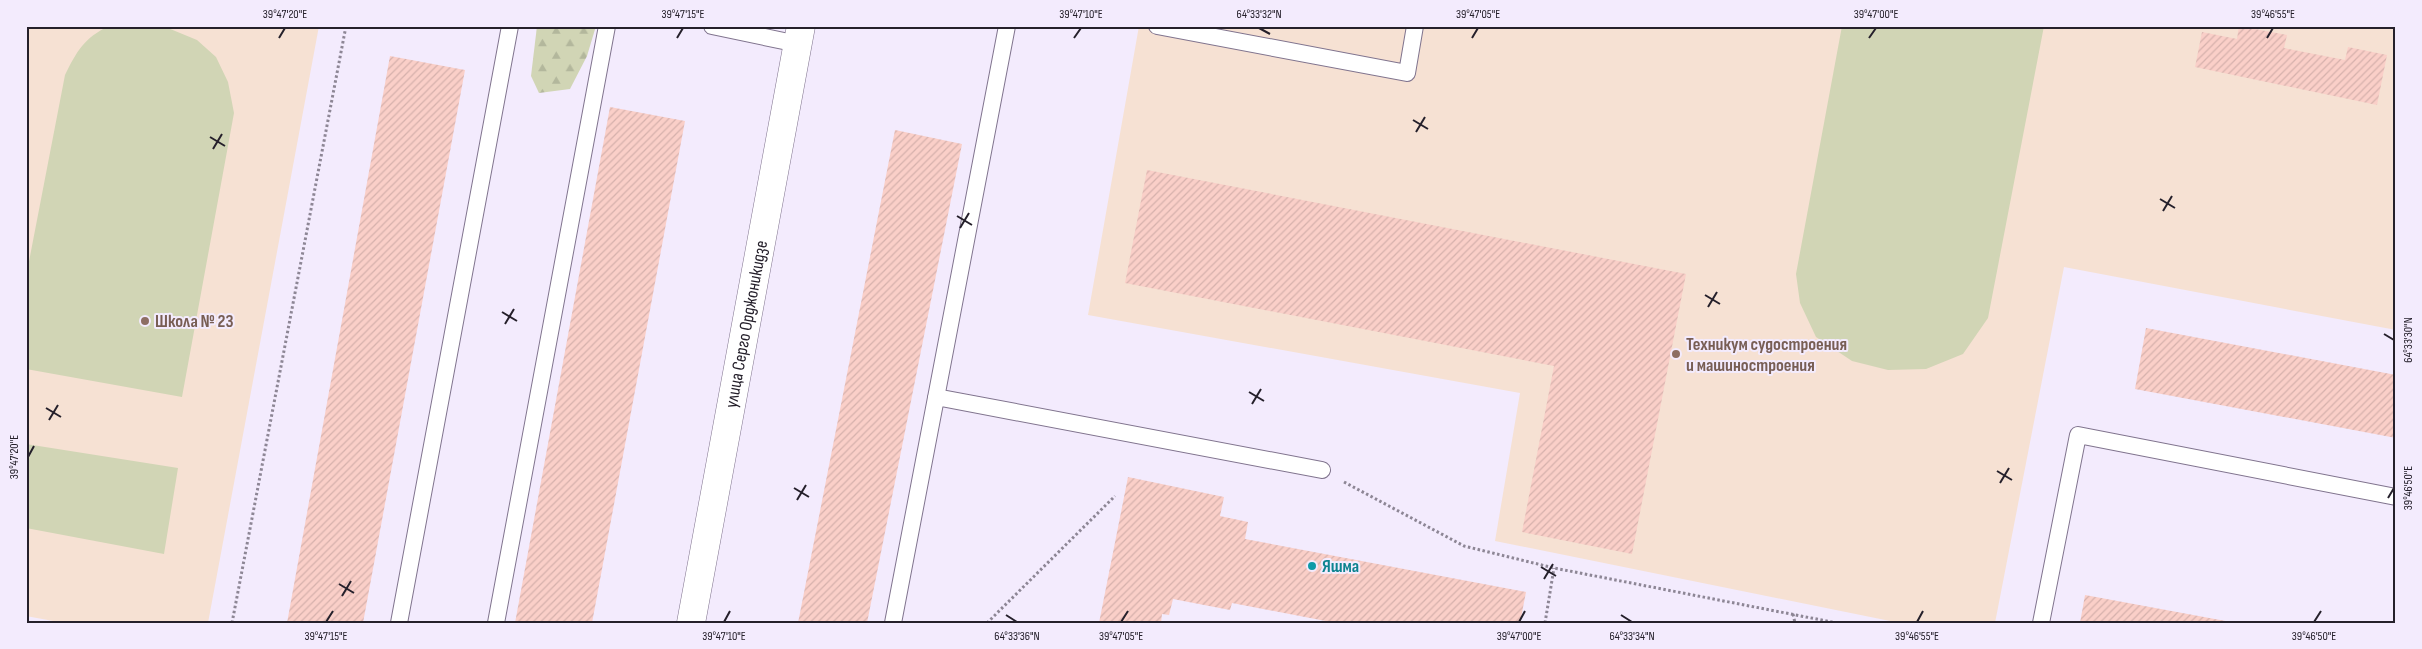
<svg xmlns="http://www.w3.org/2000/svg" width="2422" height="649" font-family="'Sofia Sans Condensed',sans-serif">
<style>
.education{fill:#f6e1d3}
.grass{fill:#d1d5b5}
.forest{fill:url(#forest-firs)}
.building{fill:url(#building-hatch)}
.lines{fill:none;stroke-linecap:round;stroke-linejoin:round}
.lane-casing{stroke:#80748e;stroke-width:18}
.street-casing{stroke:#80748e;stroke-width:29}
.path{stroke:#8d8695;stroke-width:3;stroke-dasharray:2.5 2.5;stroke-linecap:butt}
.lane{stroke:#fff;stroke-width:16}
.street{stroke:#fff;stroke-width:28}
.ticks{fill:none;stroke:#25202b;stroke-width:2}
.education-dot{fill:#8d6e63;stroke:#f3ebfd;stroke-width:2}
.culture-dot{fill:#0f9aa8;stroke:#f3ebfd;stroke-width:2}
.labels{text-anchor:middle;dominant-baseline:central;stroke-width:4;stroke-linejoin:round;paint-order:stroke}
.education-label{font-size:18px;font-weight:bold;fill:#785e54;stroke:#f3ebfd;text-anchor:start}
.street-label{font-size:18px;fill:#25202b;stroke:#f3ebfd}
.culture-label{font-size:18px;font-weight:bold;fill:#0d838f;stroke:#f3ebfd;text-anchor:start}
.neatline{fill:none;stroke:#25202b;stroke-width:2}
.ticks-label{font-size:12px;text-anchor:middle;fill:#25202b}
</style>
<defs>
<pattern id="forest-firs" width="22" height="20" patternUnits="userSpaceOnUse" patternTransform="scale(1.25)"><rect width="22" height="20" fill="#d1d5b5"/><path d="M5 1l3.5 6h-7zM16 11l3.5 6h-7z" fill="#b3b79c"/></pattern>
<pattern id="building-hatch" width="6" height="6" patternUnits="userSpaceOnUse" patternTransform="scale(1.25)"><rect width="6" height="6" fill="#facfc8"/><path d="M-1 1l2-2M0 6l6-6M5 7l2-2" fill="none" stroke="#d6b1ac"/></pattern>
</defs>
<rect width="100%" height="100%" fill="#f3ebfd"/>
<path class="education" d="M26,26H319L208,623H64L26,616Z
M1139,26H2396V330L2064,267L1995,623H1900L1495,541L1520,393L1088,315Z"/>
<path class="grass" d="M109,26H163L197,40L216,57L228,82L234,113L182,397L26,369V277L65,75C77,51 84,38 109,26Z
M1842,26H2044L1988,318L1963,354L1926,369L1888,370L1852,361L1816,337L1800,303L1796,274Z
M26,444L178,468L164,554L26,528Z"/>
<path class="forest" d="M537,26H596L587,56L570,89L539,93L531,76Z"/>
<path class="building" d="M2239,26L2287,35L2284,48L2345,60L2348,47L2387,55L2377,105L2195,67L2202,32L2237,39Z
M390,56L465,70L363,623H287Z
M610,107L685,121L592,623H515Z
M895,130L962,144L867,623H798Z
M1147,170L1686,274L1632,554L1522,532L1554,366L1125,283Z
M2146,328L2396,375V438L2135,389Z
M1128,477L1224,497L1220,516L1248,522L1245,539L1526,592L1520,623H1336L1232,603L1230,610L1173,599L1169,615L1162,614L1161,623H1099Z
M2085,595L2231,622V623H2080Z"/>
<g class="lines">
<g class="lane-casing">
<path id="lane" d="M712,26L798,44
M1157,26L1407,73L1415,26
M936,397L1322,470
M399,623L510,26
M496,623L607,26
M893,623L1007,26
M2041,623L2078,435L2396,497"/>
</g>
<g class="street-casing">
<g id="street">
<path id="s1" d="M691,623L801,26"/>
</g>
</g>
<path class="path" d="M1344,482L1464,546L1554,568L1837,623
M1793,614L1795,623
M232,623L346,26
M987,623L1115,496
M1545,623L1554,568"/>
<use href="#lane" class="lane"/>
<use href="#street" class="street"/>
</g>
<path class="ticks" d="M1259,28L1270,34M279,38L285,28M677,38L683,28M1074,38L1081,28M1472,38L1478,28M1869,38L1876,28M2267,38L2273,28M1413,120L1428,129M1416,132L1425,117M210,137L225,146M213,149L222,134M2160,199L2175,208M2163,211L2172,196M957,216L972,225M960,228L969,213M1705,295L1720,304M1708,307L1717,292M502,312L517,321M505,324L514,309M2384,334L2394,340M1249,392L1264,401M1252,404L1261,389M46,408L61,417M49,420L58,405M28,457L34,446M1997,471L2012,480M2000,483L2009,468M794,488L809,497M2388,498L2394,488M797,500L806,485M1541,567L1556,576M1544,579L1553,564M339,584L354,593M342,596L351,581M1006,615L1017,622M1621,615L1632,622M326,622L333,611M724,622L730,611M1121,622L1128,611M1519,622L1525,611M1917,622L1923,611M2314,622L2321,611"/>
<g class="education-dot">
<circle cx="145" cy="321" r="5"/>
<circle cx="1676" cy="354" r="5"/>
</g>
<circle class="culture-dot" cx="1312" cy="566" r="5"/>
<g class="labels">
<g class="education-label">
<text x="155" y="321">Школа № 23</text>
<text x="1686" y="344">Техникум судостроения<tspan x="1686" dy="21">и машиностроения</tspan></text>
</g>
<g class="street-label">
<text stroke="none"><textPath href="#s1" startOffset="304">улица Серго Орджоникидзе</textPath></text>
</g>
<g class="culture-label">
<text x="1322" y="566">Яшма</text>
</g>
</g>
<rect width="2422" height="649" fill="none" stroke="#f3ebfd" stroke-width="55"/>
<rect x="28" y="28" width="2366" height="594" class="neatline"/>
<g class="ticks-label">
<text x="285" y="18">39°47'20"E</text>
<text x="683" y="18">39°47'15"E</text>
<text x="1081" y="18">39°47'10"E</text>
<text x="1259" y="18">64°33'32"N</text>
<text x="1478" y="18">39°47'05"E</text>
<text x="1876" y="18">39°47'00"E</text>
<text x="2273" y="18">39°46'55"E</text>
<text transform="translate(2408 340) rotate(-90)" y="4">64°33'30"N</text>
<text transform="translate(14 457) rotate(-90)" y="4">39°47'20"E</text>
<text transform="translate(2408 488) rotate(-90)" y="4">39°46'50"E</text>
<text x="326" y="640">39°47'15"E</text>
<text x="724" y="640">39°47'10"E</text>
<text x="1017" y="640">64°33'36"N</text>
<text x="1121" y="640">39°47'05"E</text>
<text x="1519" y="640">39°47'00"E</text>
<text x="1632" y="640">64°33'34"N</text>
<text x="1917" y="640">39°46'55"E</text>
<text x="2314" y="640">39°46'50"E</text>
</g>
</svg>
